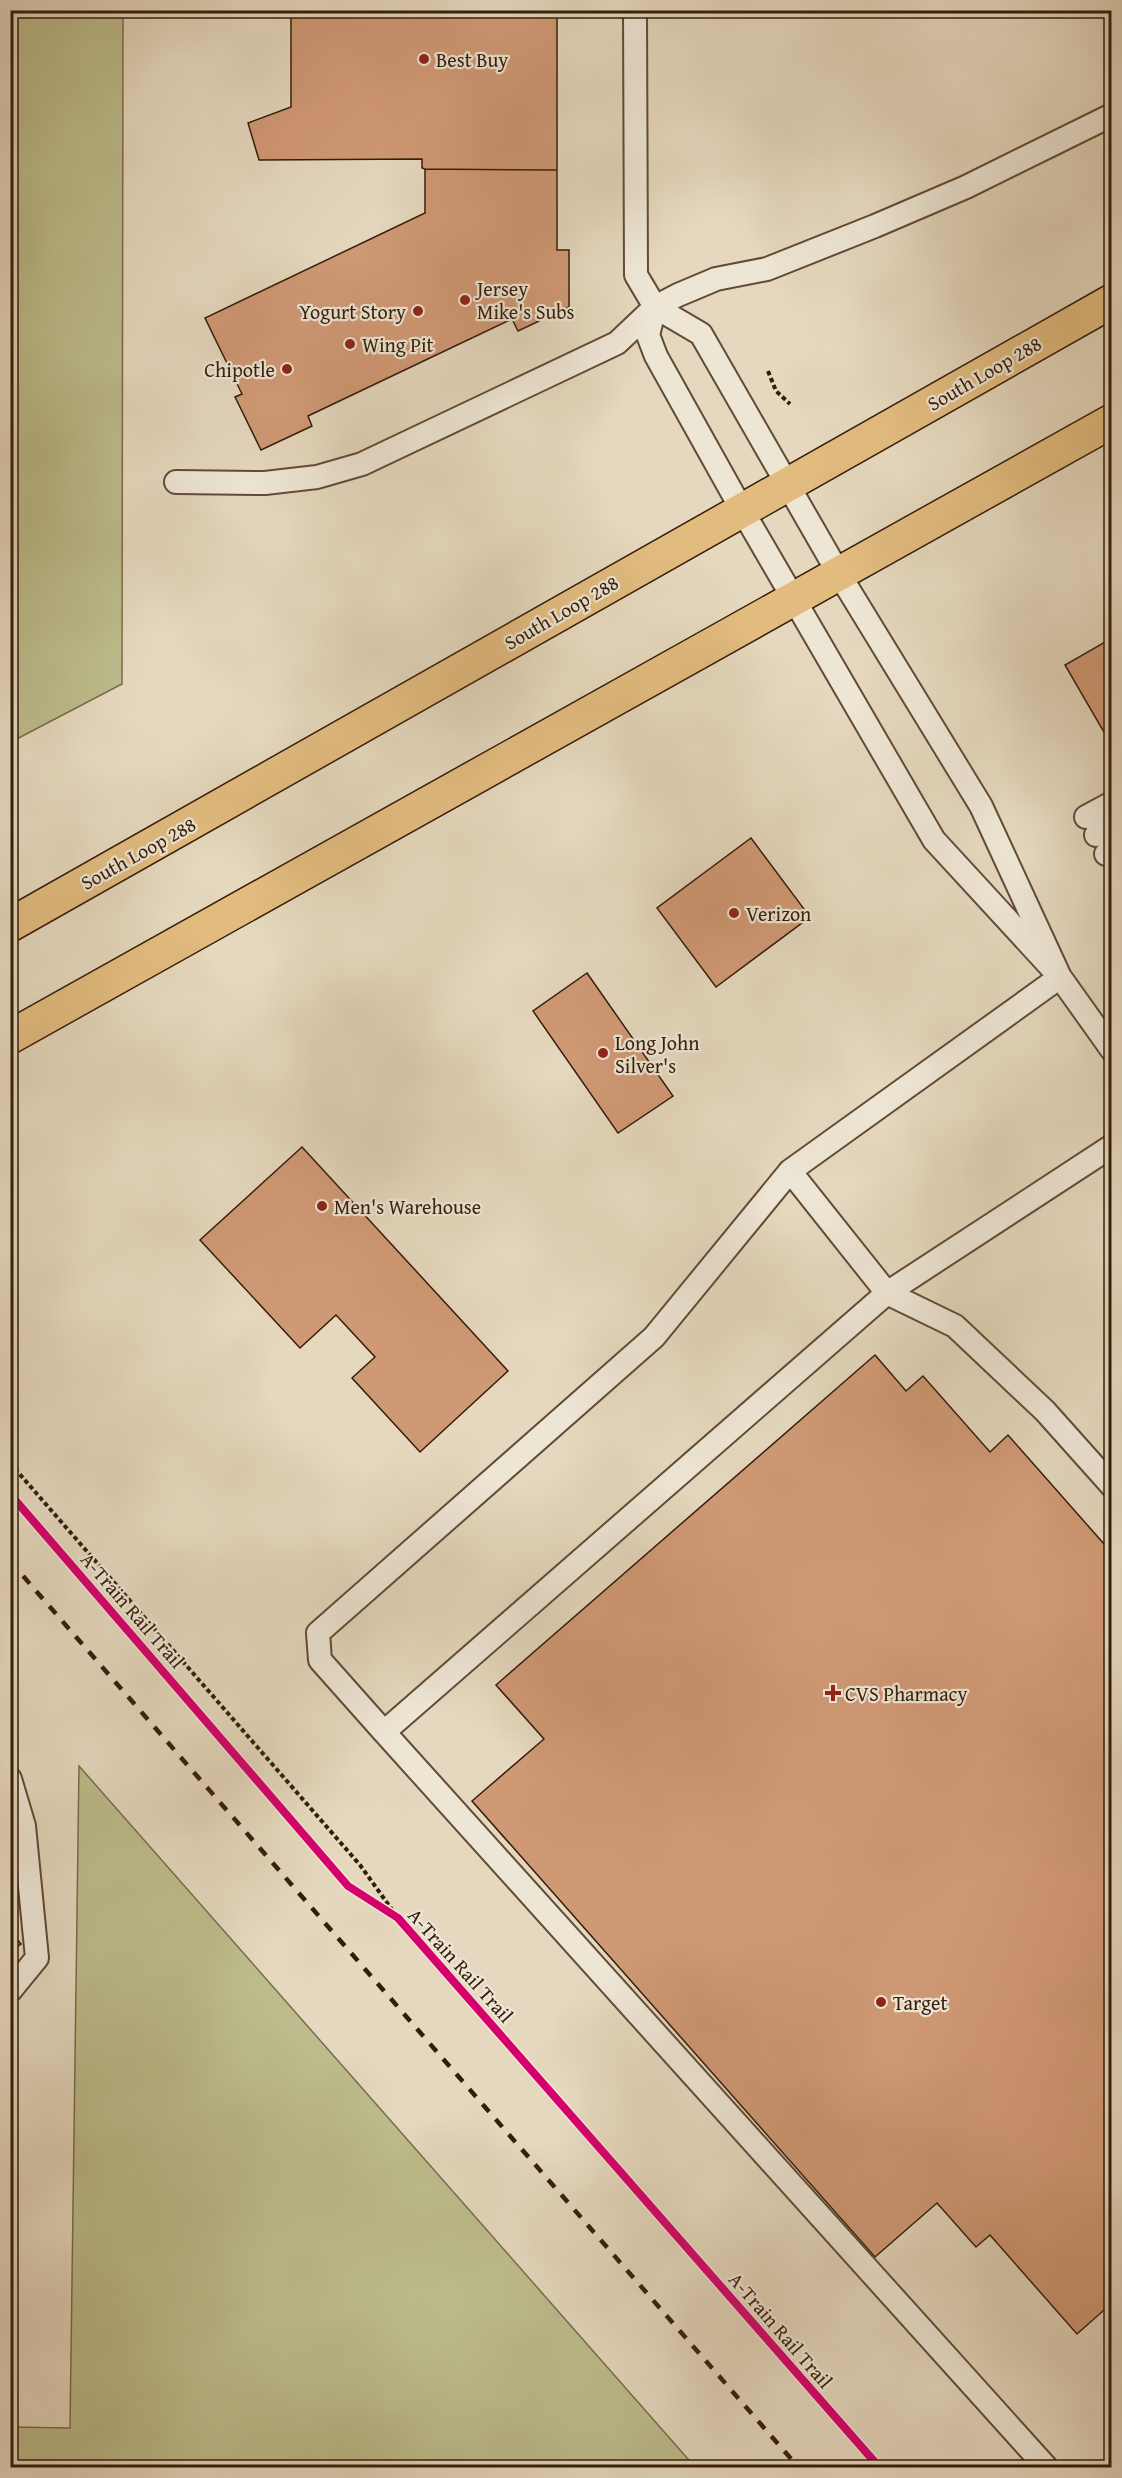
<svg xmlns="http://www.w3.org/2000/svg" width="1122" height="2478" font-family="'Gentium Book Plus',serif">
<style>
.green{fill:#bdbc8c;stroke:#796c4b;stroke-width:1.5}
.building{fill:#d09975;stroke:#351c0a;stroke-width:1.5}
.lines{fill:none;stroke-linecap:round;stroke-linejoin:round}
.lane-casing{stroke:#614b37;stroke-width:26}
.highway-casing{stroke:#351c0a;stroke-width:36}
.path{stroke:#351c0a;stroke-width:4;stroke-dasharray:4.5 3;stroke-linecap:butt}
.lane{stroke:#eee6d5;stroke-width:22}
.highway{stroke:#e2bc7f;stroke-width:33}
.rail{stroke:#351c0a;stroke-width:4.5;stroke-dasharray:10 10;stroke-linecap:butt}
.cycleway-casing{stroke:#eee6d5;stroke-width:11}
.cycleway{stroke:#d6006c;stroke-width:8}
.poi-dot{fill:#8f2418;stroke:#eee6d5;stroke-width:2}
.labels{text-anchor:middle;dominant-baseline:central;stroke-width:4.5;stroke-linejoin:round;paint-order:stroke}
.poi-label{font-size:20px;fill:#351c0a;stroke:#eee6d5;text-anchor:start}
.street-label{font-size:20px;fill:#351c0a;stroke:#eee6d5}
</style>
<rect width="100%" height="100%" fill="#e5d8be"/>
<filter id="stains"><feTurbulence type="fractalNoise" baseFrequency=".00333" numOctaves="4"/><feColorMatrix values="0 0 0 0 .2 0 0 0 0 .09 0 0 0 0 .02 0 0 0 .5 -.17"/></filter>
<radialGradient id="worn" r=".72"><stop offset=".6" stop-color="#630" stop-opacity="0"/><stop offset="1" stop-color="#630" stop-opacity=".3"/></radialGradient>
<path class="green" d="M11,10L123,11L122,684L11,742Z
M79,1766L695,2467H11V2427L70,2428Z"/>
<path class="building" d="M291,10H557V170L425,169L422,168V159L259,160L248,123L291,107Z
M425,169L557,170V250H569V307L518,331L512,319L308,416L312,426L261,450L235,397L242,394L205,318L425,213Z
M1112,638V746L1065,665Z
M751,838L810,917L716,987L657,908Z
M587,973L673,1096L618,1133L533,1011Z
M302,1147L508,1371L420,1452L352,1378L375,1357L336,1315L300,1348L200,1240Z
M875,1355L906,1391L923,1376L990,1452L1008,1435L1112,1553V2303L1077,2334L990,2235L976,2247L937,2203L875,2257L472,1801L544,1739L496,1685Z
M10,1931L21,1944L10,1953Z"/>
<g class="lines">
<g class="lane-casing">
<path id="lane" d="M635,10L636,275L655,307L701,334L839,574L981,806L1060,977
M655,307L648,335L656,356L742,510L934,840L1060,977L1112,1050
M176,482L265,483L317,477L362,464L617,343L655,307L678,295L716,279L767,269L875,226L966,187L1112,115
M1086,817L1112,803
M1096,835L1112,826
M1106,854L1112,850
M1060,977L790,1171L654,1337L318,1633L320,1660L384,1732L887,1293L1112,1146
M790,1171L887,1293L955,1326L1045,1411L1112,1486
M384,1732L1047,2468
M10,1779L24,1826L37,1958L10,1991"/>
</g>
<g class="highway-casing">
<path id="highway" d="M10,925L1112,301
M10,1037L1112,421"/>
</g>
<path class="path" d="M768,371L776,391L790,404
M10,1463L360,1865L398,1918"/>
<use href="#lane" class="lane"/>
<use href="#highway" class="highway"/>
<path class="rail" d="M10,1561L799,2468"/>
<g class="cycleway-casing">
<path id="cycleway" d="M10,1494L348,1886L398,1918L880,2468"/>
</g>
<use href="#cycleway" class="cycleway"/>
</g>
<g class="poi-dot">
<circle cx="424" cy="59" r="6"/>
<circle cx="465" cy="300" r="6"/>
<circle cx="418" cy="311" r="6"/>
<circle cx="350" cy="344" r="6"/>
<circle cx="287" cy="369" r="6"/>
<circle cx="734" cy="913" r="6"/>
<circle cx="603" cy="1053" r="6"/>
<circle cx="322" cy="1206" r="6"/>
<path d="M830 1684h6v6h6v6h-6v6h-6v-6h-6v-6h6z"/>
<circle cx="881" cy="2002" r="6"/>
</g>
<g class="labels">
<g class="poi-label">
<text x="436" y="59">Best Buy</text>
<text x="477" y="288">Jersey<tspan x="477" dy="23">Mike's Subs</tspan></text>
<text x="406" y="311" text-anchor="end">Yogurt Story</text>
<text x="362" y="344">Wing Pit</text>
<text x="275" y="369" text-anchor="end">Chipotle</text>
<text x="746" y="913">Verizon</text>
<text x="615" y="1042">Long John<tspan x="615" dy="23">Silver's</tspan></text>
<text x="334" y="1206">Men's Warehouse</text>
<text x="845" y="1693">CVS Pharmacy</text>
<text x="893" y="2002">Target</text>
</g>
<g class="street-label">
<text transform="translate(984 373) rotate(-30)">South Loop 288</text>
<text transform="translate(561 612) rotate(-30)">South Loop 288</text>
<text transform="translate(138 853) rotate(-29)">South Loop 288</text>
<text transform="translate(133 1610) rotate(49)">A-Train Rail Trail</text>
<text transform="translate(461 1965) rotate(48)">A-Train Rail Trail</text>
<text transform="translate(781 2330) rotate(49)">A-Train Rail Trail</text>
</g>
</g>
<rect width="1122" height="2478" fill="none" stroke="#e5d8be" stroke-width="36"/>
<rect x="12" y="12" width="1098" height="2454" fill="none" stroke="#351c0a" stroke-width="3"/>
<rect x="18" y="18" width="1086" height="2442" fill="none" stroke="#351c0a" stroke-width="1.5"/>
<rect width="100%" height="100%" filter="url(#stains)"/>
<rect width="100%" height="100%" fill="url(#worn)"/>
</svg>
